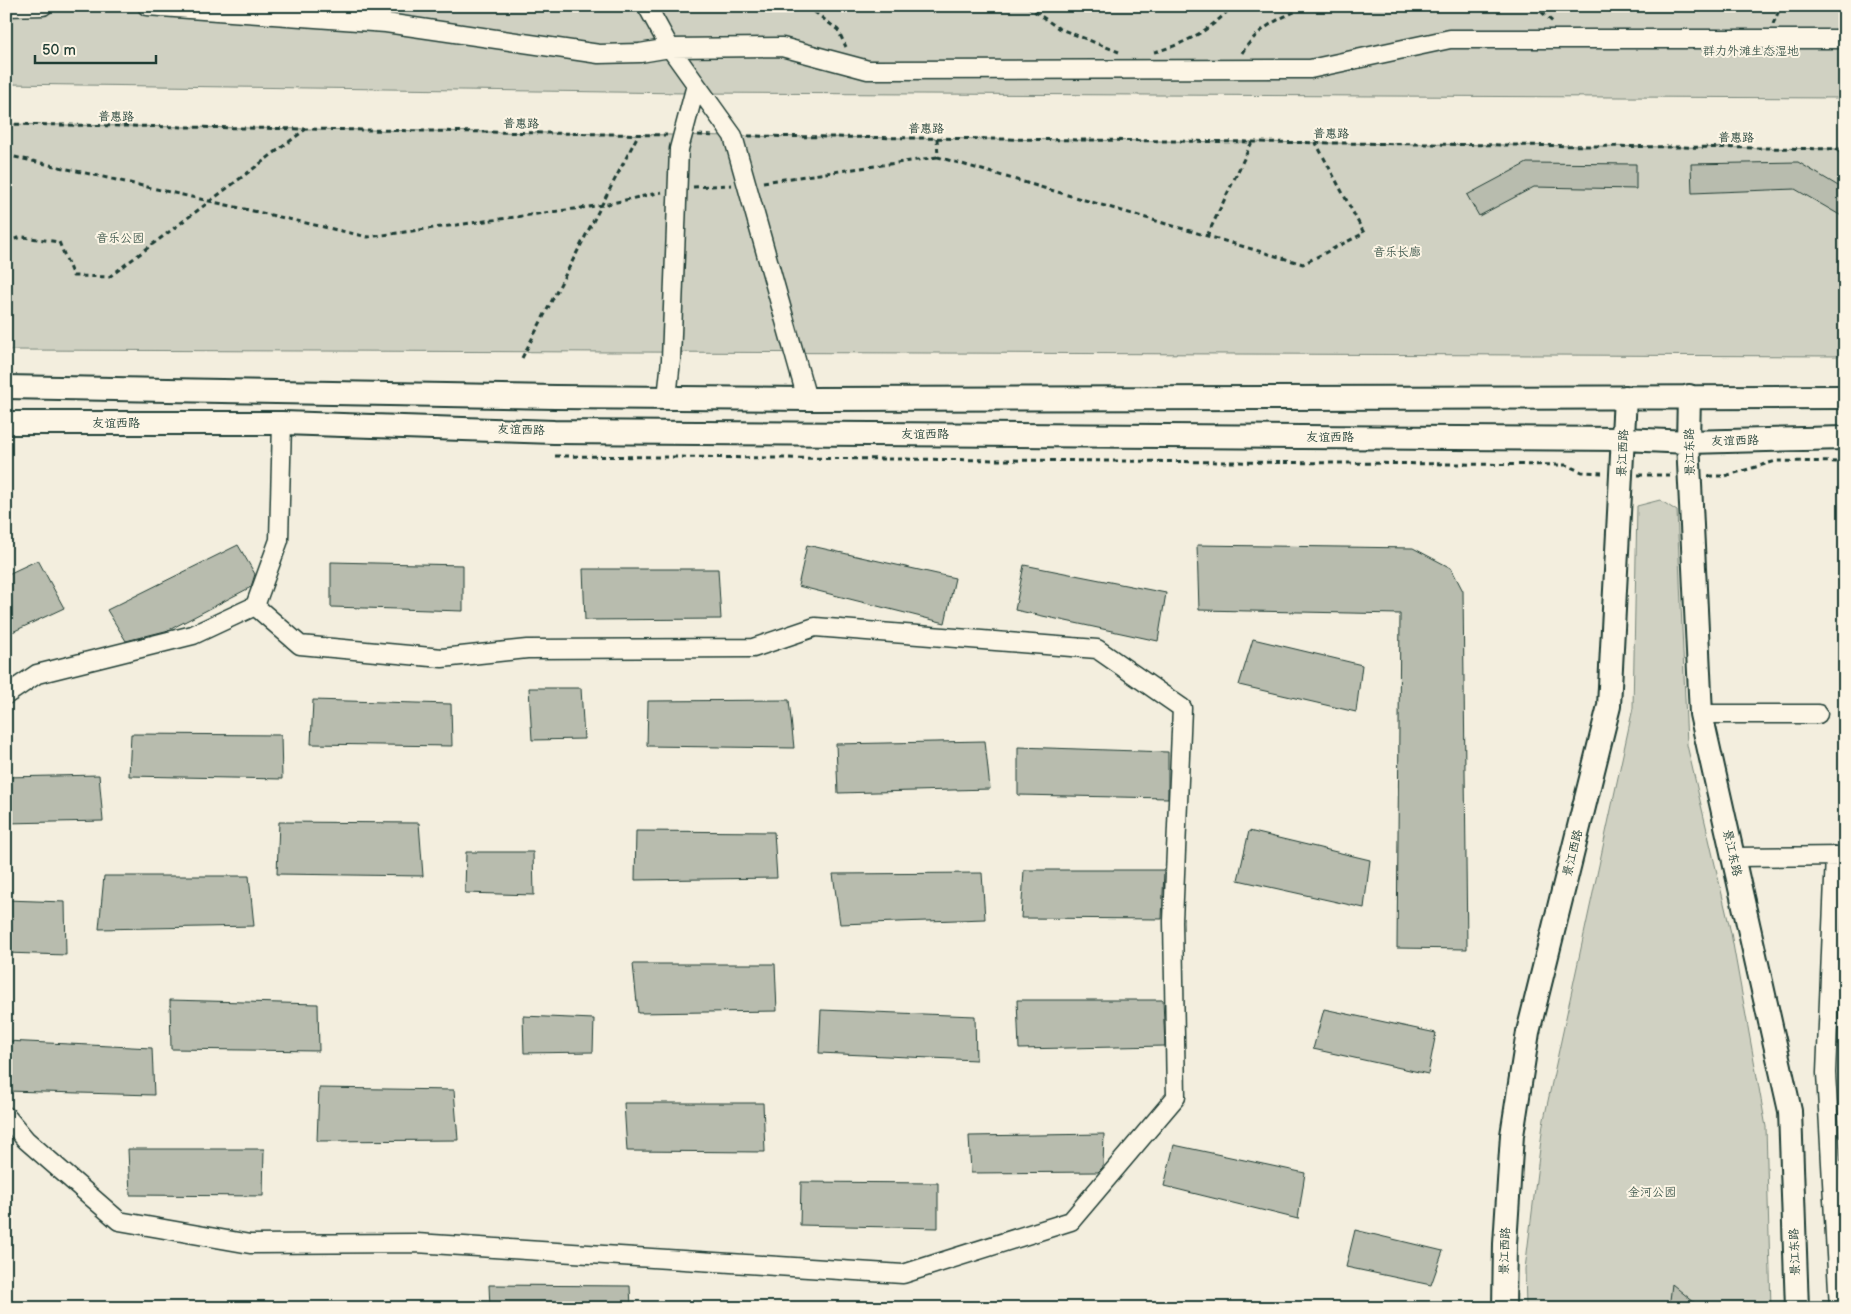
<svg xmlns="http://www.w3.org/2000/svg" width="1851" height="1314" font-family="'Balsamiq Sans','LXGW WenKai TC',sans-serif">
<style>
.green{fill:#d0d1c2;stroke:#78877b}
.building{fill:#b8bcae;stroke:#1f3d34}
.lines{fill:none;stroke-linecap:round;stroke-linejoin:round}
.minor-casing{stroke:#1f3d34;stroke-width:21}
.major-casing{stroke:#1f3d34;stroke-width:26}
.path{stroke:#1f3d34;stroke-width:3;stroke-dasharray:5 4;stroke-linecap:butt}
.minor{stroke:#fcf5e5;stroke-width:18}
.major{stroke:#fcf5e5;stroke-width:22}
.labels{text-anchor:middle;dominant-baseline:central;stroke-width:4;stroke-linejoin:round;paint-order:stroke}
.park-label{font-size:12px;fill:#425b50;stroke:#fcf5e5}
.street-label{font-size:12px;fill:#1f3d34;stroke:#fcf5e5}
</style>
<rect width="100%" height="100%" fill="#f3eede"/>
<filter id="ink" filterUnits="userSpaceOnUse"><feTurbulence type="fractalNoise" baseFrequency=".02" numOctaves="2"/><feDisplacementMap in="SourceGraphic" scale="10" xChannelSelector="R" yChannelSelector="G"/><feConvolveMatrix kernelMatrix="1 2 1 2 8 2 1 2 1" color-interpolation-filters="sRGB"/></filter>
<g filter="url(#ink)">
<path class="green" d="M6,6H1845V98L688,93L6,84Z
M6,124L733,136L1845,149V356L6,350Z
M1660,500L1677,511L1687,745L1731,933L1766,1127L1771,1308H1526L1525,1269L1543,1124L1633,708L1637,506Z"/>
<path class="building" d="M1798,162L1845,190V218L1795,189L1692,193L1691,164Z
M1527,163L1636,164V189L1534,187L1479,216L1467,195Z
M238,545L255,574L251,587L169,630L126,641L107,610Z
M807,545L955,578L945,623L798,586Z
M1197,545L1413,548L1451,568L1463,591L1467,949L1397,948L1400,614L1199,610Z
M38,560L64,608L6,635V575Z
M331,562L463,565V611L331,607Z
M1024,565L1166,593L1158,641L1015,610Z
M583,569H718L721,619L585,620Z
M1253,639L1362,665L1356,712L1239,685Z
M529,688H581L584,739L532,740Z
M313,700L451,704L452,746L311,744Z
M789,700L794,748L647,746L648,701Z
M131,734L281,735L282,779L129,776Z
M985,741L990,789L838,793L836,744Z
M1018,747L1168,752V798L1018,795Z
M99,775L103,821L6,823V777Z
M279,822L419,823L423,876L277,874Z
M636,831L774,832L777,878L635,880Z
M1249,831L1370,860L1364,908L1238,880Z
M466,852H533L534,895L465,893Z
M1024,870H1164L1162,919L1021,918Z
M982,873L985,919L840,924L833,874Z
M104,876H249L254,926L99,929Z
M6,900L65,902L66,955L6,953Z
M633,964H775L777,1011L638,1013Z
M170,1000L318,1004L319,1051L171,1049Z
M1017,1000H1163L1165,1046L1019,1049Z
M1324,1009L1436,1033L1428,1074L1313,1049Z
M821,1010L975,1016L976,1060L819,1053Z
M523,1016L594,1019L593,1052L524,1053Z
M6,1041L152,1048L154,1095L6,1091Z
M319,1088L454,1090L458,1140L317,1141Z
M624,1103H763L765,1152L627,1151Z
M1104,1134L1103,1167L1098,1172L971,1173L969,1136Z
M1174,1145L1305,1173L1298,1219L1164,1186Z
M128,1149H264L263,1196L130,1195Z
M801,1182L938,1183V1228L800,1225Z
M1355,1230L1443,1251L1431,1285L1346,1267Z
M1672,1284L1701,1308H1669Z
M489,1285L630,1286L631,1308H490Z"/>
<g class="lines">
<g class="minor-casing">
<path id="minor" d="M147,6L386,23L599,54L640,53L670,48L782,47L868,70L1310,69L1450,39H1845
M647,6L670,48L733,136L807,399
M6,7L43,6
M667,398L671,360L679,149L696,85
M6,695L37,674L193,635L255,606L279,540L282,423
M1701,714H1818
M1835,856L1826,1073L1839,1308
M1733,857L1845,856
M6,1116L26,1140L119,1221L250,1244L416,1243L903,1274L1071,1221L1176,1097L1173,921L1182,708L1097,649L815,627L753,648L527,649L442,658L300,645L255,606"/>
</g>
<g class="major-casing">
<path id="major" d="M6,387L555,397L807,399L1845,397
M1689,396L1688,442L1701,714L1790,1111L1797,1308
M6,423H282L554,432L1625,439L1688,442L1845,438
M1504,1308L1505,1244L1512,1135L1528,1032L1609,706L1625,397"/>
</g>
<path class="path" d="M807,6L838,30L846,47
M1027,6L1058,28L1119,52
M1535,6L1555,24
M1773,24L1781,6
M1154,52C1183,45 1213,29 1232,6
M1242,53C1258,27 1281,17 1309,6
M6,124L667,135
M698,135L714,136
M748,136L1845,149
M937,138L938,157L1303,264L1364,233L1316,143
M1836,149L1845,156
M6,155L368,237L603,205L662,192
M763,182L938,157
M693,187L732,185
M1207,236L1252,142
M6,241L23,237L59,242L73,276L109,277L306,129
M522,358L638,135
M555,456L1566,465L1582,472L1602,473
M1638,475H1672
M1708,476H1725L1776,461L1845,462"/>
<use href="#minor" class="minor"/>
<use href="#major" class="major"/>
</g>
</g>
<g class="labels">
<g class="park-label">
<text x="1751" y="51">群力外滩生态湿地</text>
<text x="120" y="238">音乐公园</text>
<text x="1397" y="252">音乐长廊</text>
<text x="1652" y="1192">金河公园</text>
</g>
<g class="street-label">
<text transform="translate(116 117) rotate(1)">普惠路</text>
<text transform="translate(521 124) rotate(1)">普惠路</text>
<text transform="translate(926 129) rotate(1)">普惠路</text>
<text transform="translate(1331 134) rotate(1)">普惠路</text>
<text transform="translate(1736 138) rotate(1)">普惠路</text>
<text x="116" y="423">友谊西路</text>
<text transform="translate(521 430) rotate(2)">友谊西路</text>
<text x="925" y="434">友谊西路</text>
<text x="1330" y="437">友谊西路</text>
<text transform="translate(1735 441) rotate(-1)">友谊西路</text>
<text transform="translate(1690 452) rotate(-91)">景江东路</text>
<text transform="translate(1623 453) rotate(-87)">景江西路</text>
<text transform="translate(1573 853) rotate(-76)">景江西路</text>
<text transform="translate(1732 853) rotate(77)">景江东路</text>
<text transform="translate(1505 1251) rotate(-88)">景江西路</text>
<text transform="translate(1795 1252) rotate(-92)">景江东路</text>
</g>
</g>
<rect width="1851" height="1314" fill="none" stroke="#fcf5e5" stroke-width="25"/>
<rect x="12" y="12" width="1826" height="1289" fill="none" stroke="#1f3d34" stroke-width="2" filter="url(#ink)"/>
<path d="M35 55v8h121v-8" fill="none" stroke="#1f3d34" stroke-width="2.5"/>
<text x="42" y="55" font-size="15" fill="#1f3d34" stroke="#fcf5e5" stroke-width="4" paint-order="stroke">50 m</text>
</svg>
